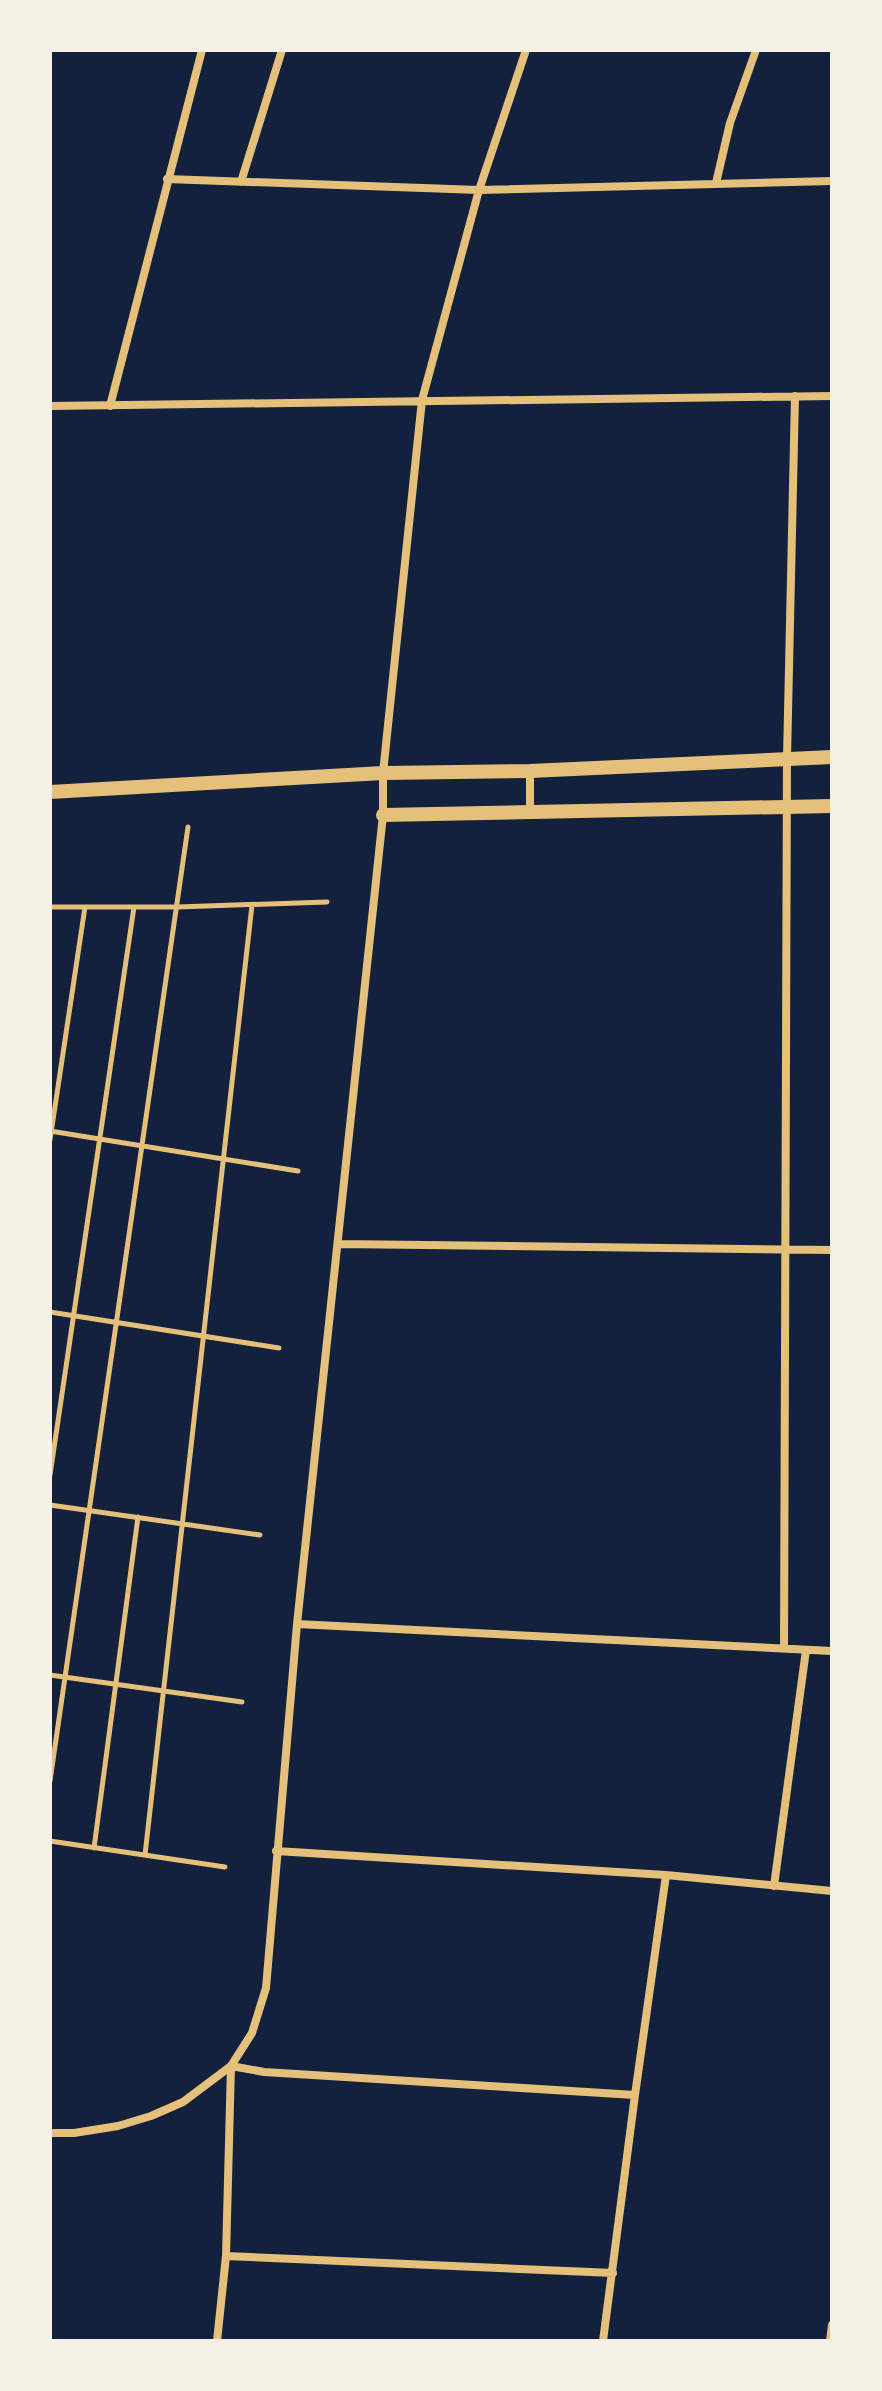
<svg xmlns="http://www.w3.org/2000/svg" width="882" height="2391" font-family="Ubuntu,sans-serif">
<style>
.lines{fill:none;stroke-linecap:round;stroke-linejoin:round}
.path{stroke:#e5c07b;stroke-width:5}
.minor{stroke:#e5c07b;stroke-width:8}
.tertiary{stroke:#e5c07b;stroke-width:14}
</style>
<rect width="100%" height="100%" fill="#14213d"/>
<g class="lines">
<path class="path" d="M50,907H177L327,902
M50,1131L298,1171
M50,1140L85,907
M50,1312L279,1348
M50,1475L134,907
M50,1505L260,1535
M50,1675L242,1702
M50,1781L188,827
M50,1841L225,1867
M94,1848L138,1517
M145,1855L252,905"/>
<path class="minor" d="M167,179L479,190L832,181
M241,182L282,50
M716,183L730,123L756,50
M50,406L832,396
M110,406L202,50
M530,812V771
M338,1244L832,1250
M297,1624L832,1651
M784,1648L787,758L795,396
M276,1851L666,1875L832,1891
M774,1886L806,1650
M231,2066L264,2072L635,2095
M50,2133H74L118,2126L151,2116L183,2102L231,2066L252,2033L266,1988L297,1624L383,815V773L422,400L479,190L526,50
M226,2256L613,2273
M217,2341L226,2256L231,2066
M603,2341L635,2095L666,1875
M830,2341L832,2325"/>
<path class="tertiary" d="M50,792L383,773L530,771L832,757
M383,815L832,806"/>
</g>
<rect width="882" height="2391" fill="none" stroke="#f6f1e7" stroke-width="104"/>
</svg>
